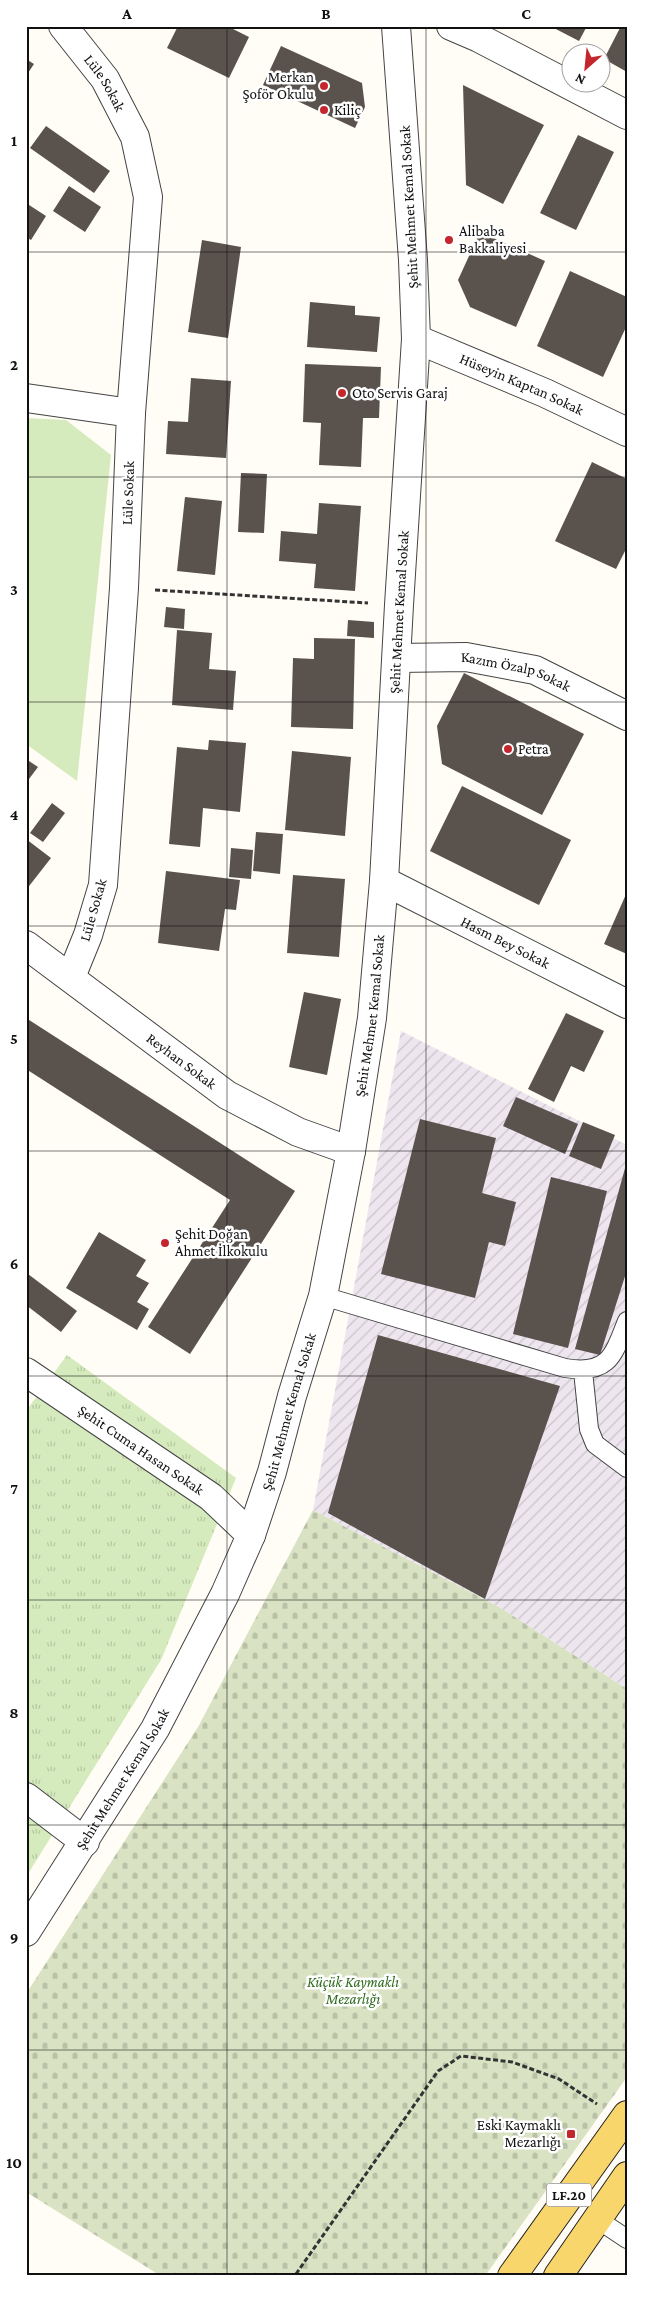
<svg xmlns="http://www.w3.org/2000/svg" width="653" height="2302" font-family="'Crimson Pro',serif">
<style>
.industrial{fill:url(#industrial-furrows)}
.grass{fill:url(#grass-tufts)}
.cemetery{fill:url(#cemetery-stones)}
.park{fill:#d5ebbd}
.building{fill:#5a524d}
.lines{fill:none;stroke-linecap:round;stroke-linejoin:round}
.service-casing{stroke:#444;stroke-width:20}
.minor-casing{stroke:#444;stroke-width:30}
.tertiary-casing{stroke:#444;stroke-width:30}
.primary-casing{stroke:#222;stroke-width:30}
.path{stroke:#333;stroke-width:3;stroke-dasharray:5 2.5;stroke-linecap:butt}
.service{stroke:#fff;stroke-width:18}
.minor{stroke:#fff;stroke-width:28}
.tertiary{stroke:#fff;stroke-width:28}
.primary{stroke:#f9d66b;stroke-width:28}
.grid{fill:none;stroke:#111;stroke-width:1;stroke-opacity:0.55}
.poi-dot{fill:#c4262e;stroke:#fff;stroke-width:2}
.labels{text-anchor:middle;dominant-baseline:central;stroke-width:5;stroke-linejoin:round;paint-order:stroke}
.shield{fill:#fff;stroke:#585858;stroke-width:1}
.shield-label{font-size:14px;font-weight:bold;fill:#111}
.poi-label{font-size:15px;fill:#111;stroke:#fff;text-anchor:start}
.street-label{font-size:15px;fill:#111;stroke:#fff}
.park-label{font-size:15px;font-style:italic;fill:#2f6b1f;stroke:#fff}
.neatline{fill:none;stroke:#111;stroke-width:2}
.grid-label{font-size:16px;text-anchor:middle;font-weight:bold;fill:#111}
</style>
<defs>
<pattern id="industrial-furrows" width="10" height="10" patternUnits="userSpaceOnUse" patternTransform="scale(1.25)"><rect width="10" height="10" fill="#eee6ef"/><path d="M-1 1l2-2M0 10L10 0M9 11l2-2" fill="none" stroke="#cbc4cc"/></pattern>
<pattern id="grass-tufts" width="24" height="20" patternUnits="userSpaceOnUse" patternTransform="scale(1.25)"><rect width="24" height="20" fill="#d5ebbd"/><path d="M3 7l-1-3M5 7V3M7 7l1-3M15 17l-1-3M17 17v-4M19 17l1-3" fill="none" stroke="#b6c8a1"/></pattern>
<pattern id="cemetery-stones" width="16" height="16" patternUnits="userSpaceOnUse" patternTransform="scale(1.25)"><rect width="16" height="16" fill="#d9e3c4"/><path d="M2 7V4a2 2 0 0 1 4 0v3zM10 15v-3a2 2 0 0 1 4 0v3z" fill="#b9c2a7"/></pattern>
</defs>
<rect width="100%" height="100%" fill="#fffdf5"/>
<path class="industrial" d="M401,1031L627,1145V1689L499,1607L313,1510Z"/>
<path class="grass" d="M67,1355L236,1478L161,1660L26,1877V1411Z"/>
<path class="cemetery" d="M313,1510L499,1607L627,1689V2077L485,2276H161L26,2192V1994L198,1727Z"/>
<path class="park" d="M26,418L66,420L111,455L77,781L26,744Z"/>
<path class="building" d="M178,26H227L249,37L229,78L167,48Z
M550,26H587L579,41Z
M621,26H627V72L604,59Z
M281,46L362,83L365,107L355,128L263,85Z
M26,59L34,64L26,76Z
M463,85L544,125L503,204L466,185Z
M46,126L110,171L94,193L30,148Z
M578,135L614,152L576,230L540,213Z
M69,186L101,207L85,232L53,211Z
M26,203L46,216L31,240L26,237Z
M480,232L545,261L516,327L470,307L458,280Z
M202,240L241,247L228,338L188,332Z
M570,271L627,297V325L603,377L537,346Z
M310,302L355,306V315L380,317L377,352L307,347Z
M305,364L381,367L379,418H363L361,467L319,465L321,423L303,422Z
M191,378L231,381L226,458L166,454L168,421L188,422Z
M592,462L627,479V547L616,569L555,541Z
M241,473L267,474L264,533L238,532Z
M185,497L222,501L215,575L177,571Z
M319,503L361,506L355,591L314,588L316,564L279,561L281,531L317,534Z
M166,607L185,609L184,629L164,627Z
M348,620L374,622V638L347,636Z
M177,630L212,633L209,669L236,671L233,710L172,705Z
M314,638L355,639L353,729L291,727L293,658L314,659Z
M464,673L584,734L542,815L442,764L437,726Z
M209,740L246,743L240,812L203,808L200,847L169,844L177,747L208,750Z
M292,751L351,757L345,836L285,830Z
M26,759L38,767L26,783Z
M462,786L571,840L539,905L430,851Z
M52,803L65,813L43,842L30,833Z
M256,832L283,834L280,874L253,871Z
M26,839L51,858L26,890Z
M231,848L253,850L251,879L229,877Z
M166,871L240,880L236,910L225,909L219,951L158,943Z
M293,875L345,879L339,957L287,953Z
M627,892V954L604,944Z
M304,992L341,999L327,1075L289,1067Z
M566,1013L604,1031L584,1072L571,1066L554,1102L528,1089Z
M26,1018L295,1191L190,1354L148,1327L230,1200L26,1069Z
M516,1097L578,1124L565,1154L503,1126Z
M420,1119L496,1138L482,1193L516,1202L505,1246L489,1242L475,1298L381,1274Z
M583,1122L615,1135L601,1169L569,1156Z
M627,1161V1270L600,1355L575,1349Z
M551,1177L607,1191L568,1348L513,1334Z
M99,1232L146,1260L136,1276L149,1283L137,1302L149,1309L137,1330L66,1288Z
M28,1274L77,1311L61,1332L26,1305V1277Z
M378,1335L560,1386L485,1599L328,1513Z"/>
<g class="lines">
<g class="service-casing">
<path id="service" d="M323,1296L565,1368C608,1375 613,1357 627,1321
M583,1371L589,1429L595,1444L627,1468
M597,2219L627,2239"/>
</g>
<g class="minor-casing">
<g id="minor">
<path id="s1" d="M63,26L105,79L135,137L148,197L131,413L124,588L103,885L88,935L71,977"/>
<path d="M451,26L479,38L627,115"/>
<path id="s2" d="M416,339L545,393L627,432"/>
<path d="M26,398L131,413"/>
<path id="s3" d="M398,658L466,657L535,670L627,716"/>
<path id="s4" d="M384,881L627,1004"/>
<path id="s5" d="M26,945L227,1095L298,1132L351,1151"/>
<path id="s6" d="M26,1372L211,1497L251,1535"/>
<path d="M26,1797L85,1842"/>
</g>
</g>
<g class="tertiary-casing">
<g id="tertiary">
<path id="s7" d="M26,1932L155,1729L225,1594L251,1535L272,1472L292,1396L323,1296L351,1151L372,1018L384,881L399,605L416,339L413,260L396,26"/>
</g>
</g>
<g class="primary-casing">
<path id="primary" d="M512,2276L627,2115
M558,2276L627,2176"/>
</g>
<path class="path" d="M155,590L368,603
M296,2274L438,2071L461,2056L512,2062L559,2079L597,2104"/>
<use href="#service" class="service"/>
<use href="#minor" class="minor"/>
<use href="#tertiary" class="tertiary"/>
<use href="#primary" class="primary"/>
</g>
<path class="grid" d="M227,26V2276M426,26V2276M26,252H627M26,477H627M26,702H627M26,926H627M26,1151H627M26,1376H627M26,1600H627M26,1825H627M26,2050H627"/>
<g class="poi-dot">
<circle cx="324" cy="86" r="5"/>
<circle cx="324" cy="110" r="5"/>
<circle cx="449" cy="240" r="5"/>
<circle cx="342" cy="393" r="5"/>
<circle cx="508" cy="749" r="5"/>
<circle cx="165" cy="1243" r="5"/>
<rect x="566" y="2129" width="10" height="10" rx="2.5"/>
</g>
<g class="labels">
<rect class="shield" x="546.5" y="2183.5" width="45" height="23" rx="4"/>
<g class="shield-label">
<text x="569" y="2195">LF.20</text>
</g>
<g class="poi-label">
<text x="314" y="77" text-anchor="end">Merkan<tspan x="314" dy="17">Şoför Okulu</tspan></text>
<text x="334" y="110">Kiliç</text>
<text x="459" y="231">Alibaba<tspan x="459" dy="17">Bakkaliyesi</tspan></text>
<text x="352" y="393">Oto Servis Garaj</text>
<text x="518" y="749">Petra</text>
<text x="175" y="1234">Şehit Doğan<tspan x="175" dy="17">Ahmet İlkokulu</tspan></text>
<text x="561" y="2125" text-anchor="end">Eski Kaymaklı<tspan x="561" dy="17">Mezarlığı</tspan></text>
</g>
<g class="street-label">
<text stroke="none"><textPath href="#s1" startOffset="71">Lüle Sokak</textPath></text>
<text transform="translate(409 207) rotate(-93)">Şehit Mehmet Kemal Sokak</text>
<text stroke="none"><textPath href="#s2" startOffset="115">Hüseyin Kaptan Sokak</textPath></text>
<text transform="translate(128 493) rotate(-88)">Lüle Sokak</text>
<text stroke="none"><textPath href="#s7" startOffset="1396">Şehit Mehmet Kemal Sokak</textPath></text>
<text stroke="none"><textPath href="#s3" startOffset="120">Kazım Özalp Sokak</textPath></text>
<text transform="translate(93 910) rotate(-74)">Lüle Sokak</text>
<text stroke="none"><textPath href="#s4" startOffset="136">Hasm Bey Sokak</textPath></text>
<text stroke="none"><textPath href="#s7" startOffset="991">Şehit Mehmet Kemal Sokak</textPath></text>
<text stroke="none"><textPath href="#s5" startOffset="194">Reyhan Sokak</textPath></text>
<text stroke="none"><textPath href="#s7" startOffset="586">Şehit Mehmet Kemal Sokak</textPath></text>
<text stroke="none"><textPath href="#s6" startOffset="139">Şehit Cuma Hasan Sokak</textPath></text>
<text stroke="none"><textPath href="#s7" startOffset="181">Şehit Mehmet Kemal Sokak</textPath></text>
</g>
<g class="park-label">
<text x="353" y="1982">Küçük Kaymaklı<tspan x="353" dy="17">Mezarlığı</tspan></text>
</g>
</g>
<rect width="653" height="2302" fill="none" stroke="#ffffff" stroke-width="55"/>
<g transform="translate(586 68) rotate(207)"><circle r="24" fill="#ffffff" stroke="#a0a0a0"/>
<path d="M0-4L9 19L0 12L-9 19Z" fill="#c4262e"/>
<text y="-8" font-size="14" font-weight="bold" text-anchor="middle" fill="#111111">N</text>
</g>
<rect x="28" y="28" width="598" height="2246" class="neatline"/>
<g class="grid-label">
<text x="127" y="19">A</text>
<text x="326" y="19">B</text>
<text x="526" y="19">C</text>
<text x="14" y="146">1</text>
<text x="14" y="370">2</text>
<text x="14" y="595">3</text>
<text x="14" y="820">4</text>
<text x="14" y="1044">5</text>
<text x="14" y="1269">6</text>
<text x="14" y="1494">7</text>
<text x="14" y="1718">8</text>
<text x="14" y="1943">9</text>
<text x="14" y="2168">10</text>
</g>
</svg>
